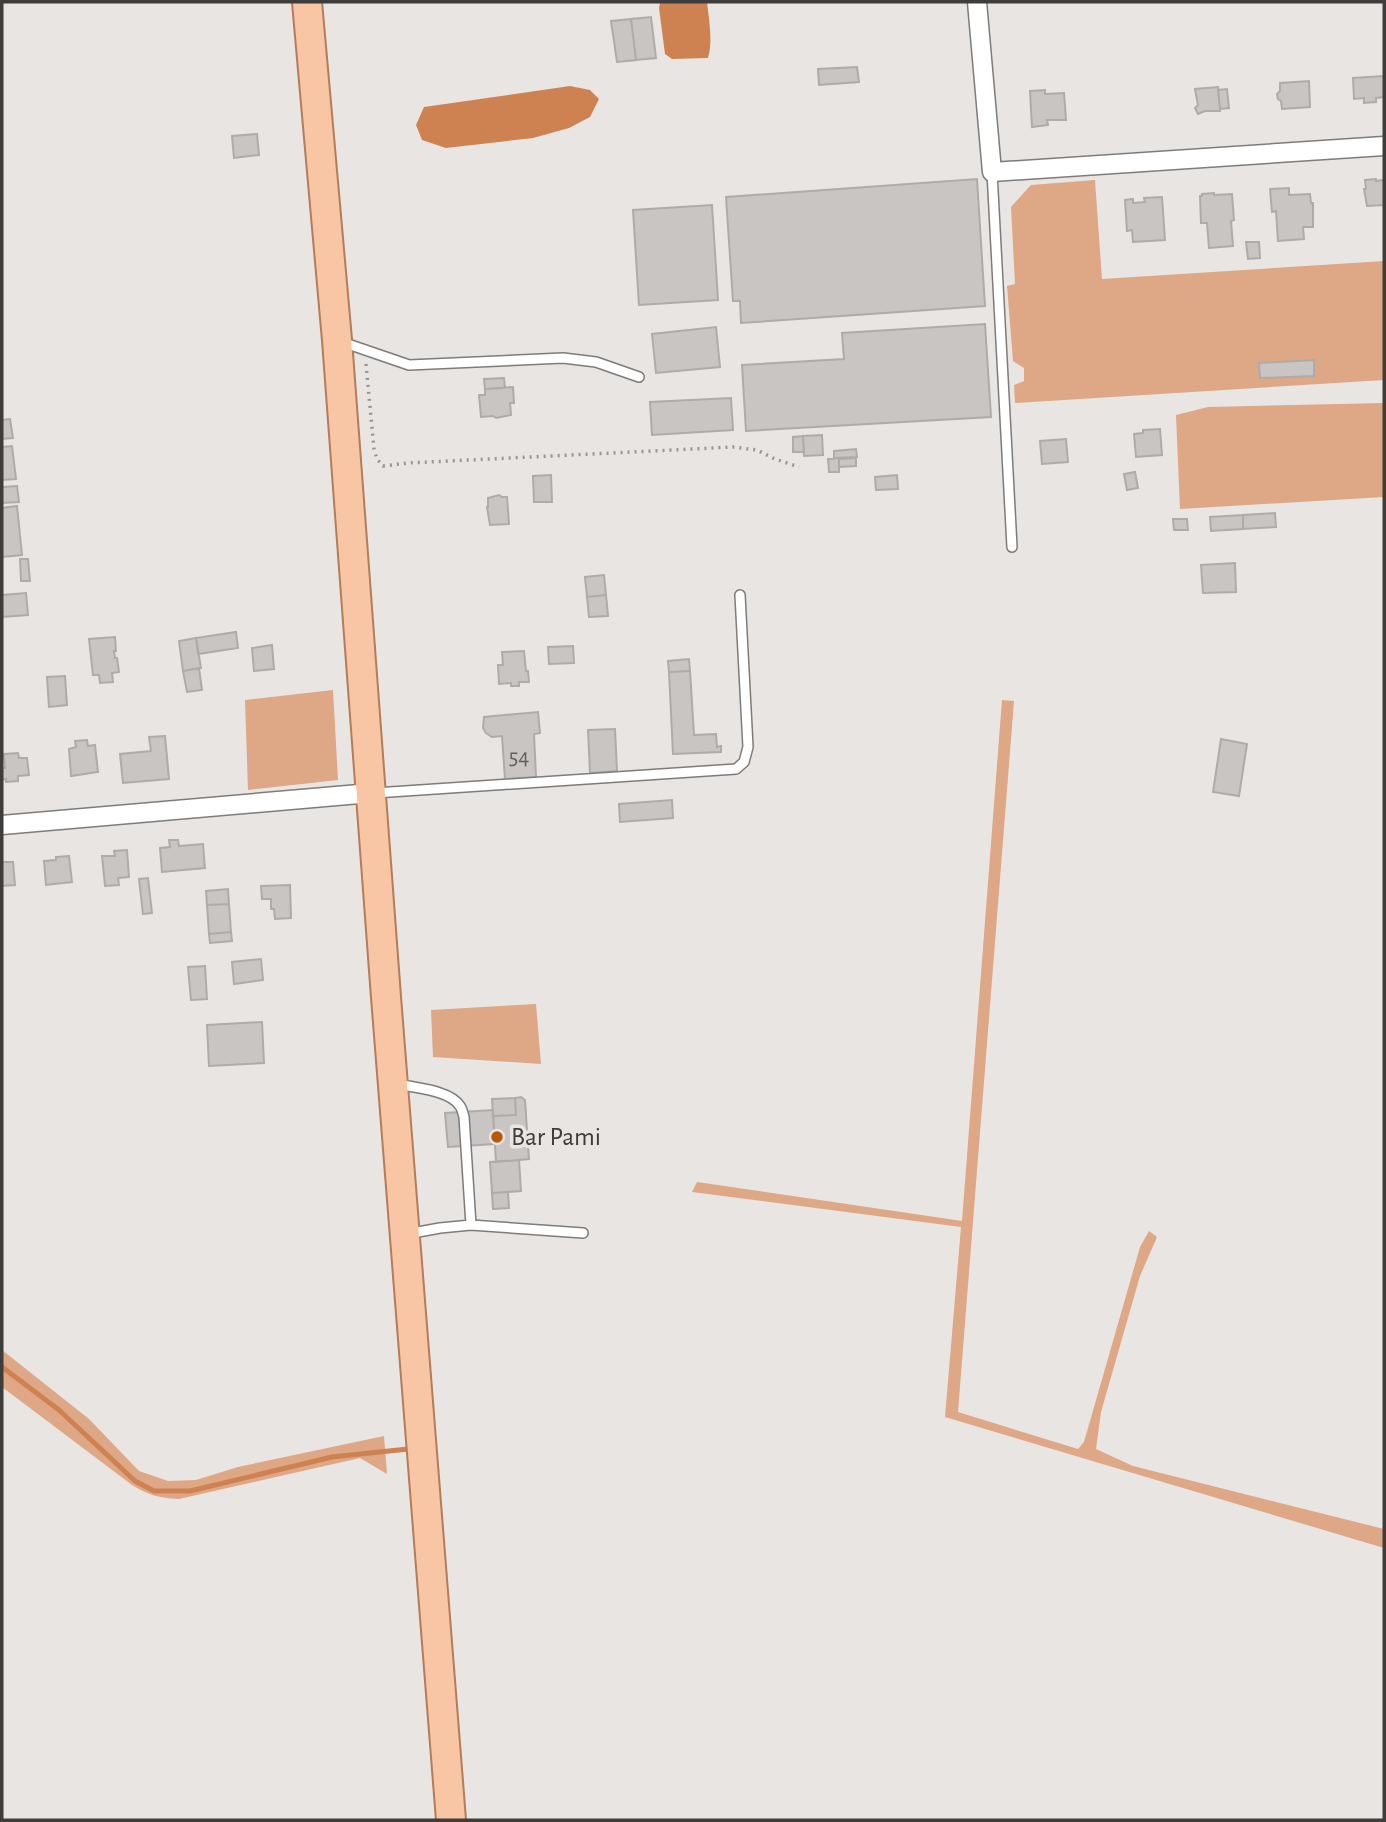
<svg xmlns="http://www.w3.org/2000/svg" width="1386" height="1822" font-family="'Alegreya Sans',sans-serif">
<style>
.green{fill:#dea785}
.water{fill:#cf8251}
.lines{fill:none;stroke-linecap:round;stroke-linejoin:round}
.stream{stroke:#cf8251;stroke-width:5}
.building{fill:#c9c5c2;stroke:#afaba8;stroke-width:2}
.lane-casing{stroke:#7f7b79;stroke-width:12}
.street-casing{stroke:#7f7b79;stroke-width:21}
.primary-casing{stroke:#b47d59;stroke-width:32}
.path{stroke:#989694;stroke-width:3.5;stroke-dasharray:2 5;stroke-linecap:butt}
.lane{stroke:#fff;stroke-width:9}
.street{stroke:#fff;stroke-width:18}
.primary{stroke:#f8c5a5;stroke-width:28}
.poi-dot{fill:#b65904;stroke:#e9e5e3;stroke-width:2.5}
.labels{text-anchor:middle;dominant-baseline:central;stroke-width:7;stroke-linejoin:round;paint-order:stroke}
.number-label{font-size:23px;fill:#615f5e}
.poi-label{font-size:26px;fill:#3e3d3c;stroke:#e9e5e3;text-anchor:start}
</style>
<rect width="100%" height="100%" fill="#e9e5e3"/>
<path class="green" d="M1095,180L1102,279L1384,261V380L1015,403L1014,385L1024,381V368L1013,361L1007,286L1015,284L1011,207L1031,185Z
M1384,403V497L1180,509L1176,415L1208,407Z
M333,690L338,780L248,790L245,700Z
M1002,700L1014,701L958,1412L1078,1449L1084,1442L1140,1247L1149,1231L1157,1237L1140,1276L1101,1412L1096,1449L1133,1466L1384,1529V1548L945,1417L961,1227L692,1192L697,1182L962,1221Z
M536,1004L541,1064L433,1057L431,1010Z
M2,1350L89,1419L139,1471L168,1481L196,1480L238,1467L384,1436L387,1474L360,1458L179,1499C158,1498 149,1495 132,1485L2,1387Z"/>
<path class="water" d="M663,2H707C709,20 713,41 708,58L672,59L665,54L659,8L660,3Z
M570,86L590,90L599,99L590,117L569,128L533,138L446,148L422,140L416,125L424,107Z"/>
<g class="lines">
<path class="stream" d="M2,1367L59,1410L135,1481L154,1491H190L332,1457L408,1449"/>
</g>
<path class="building" d="M651,17L656,58L636,60L631,19Z
M631,19L636,60L617,62L611,21Z
M857,67L859,82L819,85L818,69Z
M1384,76V97L1376,98V102L1364,103V98L1354,99L1353,78Z
M1309,81L1310,107L1282,109L1281,101L1278,99L1277,94L1280,91V83Z
M1218,87L1220,111H1205L1198,114L1195,108L1198,105L1195,89Z
M1227,89L1229,108L1220,109L1218,90Z
M1045,90V94L1064,93L1066,120H1047L1048,125L1032,127L1030,91Z
M257,134L259,155L234,158L232,136Z
M977,179L985,306L741,323L740,301H733L726,197Z
M1376,179V181L1384,180V205L1367,206L1364,189H1366L1365,180Z
M1289,188V195L1310,194L1311,203H1313V227H1303L1304,239L1278,241L1276,211L1272,212L1270,189Z
M1214,193V195L1232,194L1234,220L1231,221L1233,246L1209,248L1207,223H1201L1200,196H1202V194Z
M1162,197L1165,240L1133,242L1132,230L1127,231L1125,200L1133,199V203L1145,202L1144,198Z
M712,205L718,300L639,305L633,210Z
M1246,242H1259L1260,258L1248,259Z
M985,324L991,417L746,431L742,365L844,359L842,333Z
M716,327L720,367L656,373L652,334Z
M1314,360V376L1260,378L1259,363Z
M504,378L505,388L485,389L484,379Z
M513,387L514,403H510L511,415L496,418L493,416L481,417L479,395H485V389Z
M731,398L733,430L652,435L650,402Z
M10,419L13,438L2,439V420Z
M1160,429L1162,455L1136,457L1134,434L1143,433V430Z
M822,435L823,455L804,456L803,436Z
M803,436L804,452H793V437Z
M1066,439L1068,462L1042,464L1040,441Z
M12,446L16,479L2,480V447Z
M856,449L857,457L834,458V451Z
M839,458V472H829L828,459Z
M856,458V466L839,467V459Z
M1135,472L1138,488L1127,490L1124,474Z
M551,475L552,502H534L533,476Z
M897,475L898,489L876,490L875,477Z
M17,486L19,502L2,503V487Z
M499,495L502,497H507L509,524L490,525L487,507H488V498Z
M17,506L22,555L2,557V508Z
M1275,513L1276,527L1243,529V515Z
M1243,515V529L1211,531L1210,517Z
M1173,519H1187L1188,530H1174Z
M20,559H28L30,581H21Z
M1235,563L1236,592L1203,593L1201,565Z
M604,575L606,595L587,597L585,577Z
M26,593L28,615L2,617V595Z
M606,595L608,616L589,617L587,597Z
M236,632L238,648L198,654L196,638Z
M115,637L116,651H114L115,658H117L119,672L112,673L113,682L100,683L99,675H93L89,639Z
M196,638L201,668L183,671L179,641Z
M272,645L274,669L254,671L252,648Z
M573,646L574,663L549,664L548,647Z
M524,651L526,671H528L529,682H519V686H511V683L499,684L498,665H503L502,652Z
M689,659L690,671L669,672L668,661Z
M199,668L202,690L187,692L183,671Z
M690,671L694,735L716,734L717,747L721,746V752L673,754L669,672Z
M65,676L67,705L49,707L47,677Z
M538,712L540,733L534,734L536,777L505,779L502,736L492,737L486,733L483,728L484,717Z
M615,729L617,771L590,773L588,730Z
M165,736L169,779L123,783L120,754L151,751L149,737Z
M1221,739L1247,744L1239,796L1213,792Z
M87,740L88,746L95,745L98,772L71,776L69,749L76,747L75,741Z
M18,753L19,758H27L29,775L18,776V781L6,782V779L2,780V768H5L4,754Z
M672,800L673,818L620,822L619,804Z
M169,840H178L179,846L203,844L205,868L162,872L160,848L170,847Z
M127,850L129,877L118,878L119,885L105,886L102,856H115L114,851Z
M69,856L72,882L46,885L44,861L56,860V857Z
M2,862H13L15,885L2,886Z
M148,878L152,913L143,914L139,879Z
M290,885L291,918L275,919L274,909H271V899H262L261,886Z
M228,889L229,904L207,905L206,891Z
M229,904L231,932L209,934L207,905Z
M231,932L232,941L210,943L209,934Z
M261,959L263,980L234,984L232,962Z
M205,966L207,999L191,1000L188,967Z
M262,1022L264,1063L209,1066L207,1025Z
M521,1097L525,1100L529,1159L496,1162L493,1116L516,1115L515,1098Z
M515,1098L516,1115L493,1116L492,1099Z
M493,1110L495,1144L448,1147L445,1113Z
M519,1160L521,1191L492,1193L490,1162Z
M508,1192L509,1208L493,1209L492,1193Z"/>
<g class="lines">
<g class="lane-casing">
<path id="lane" d="M992,172L1012,547
M342,342L409,365L563,358L596,362L639,377
M375,793L736,769L744,762L748,747L740,595
M398,1084C415,1088 450,1090 460,1106C462,1109 463,1113 464,1117L471,1225L440,1228L407,1234
M471,1225L583,1233"/>
</g>
<g class="street-casing">
<path id="street" d="M977,2L992,172L1384,146
M2,825L371,793"/>
</g>
<g class="primary-casing">
<path id="primary" d="M307,2L337,340L386,997L451,1820"/>
</g>
<path class="path" d="M366,364L374,449L377,459L383,466L408,463L733,447L757,450L775,459L799,467"/>
<use href="#lane" class="lane"/>
<use href="#street" class="street"/>
<use href="#primary" class="primary"/>
</g>
<circle class="poi-dot" cx="497" cy="1137" r="7"/>
<g class="labels">
<g class="number-label">
<text x="519" y="757">54</text>
</g>
<g class="poi-label">
<text x="511" y="1137">Bar Pami</text>
</g>
</g>
<rect width="1386" height="1822" fill="none" stroke="#3e3d3c" stroke-width="7"/>
</svg>
